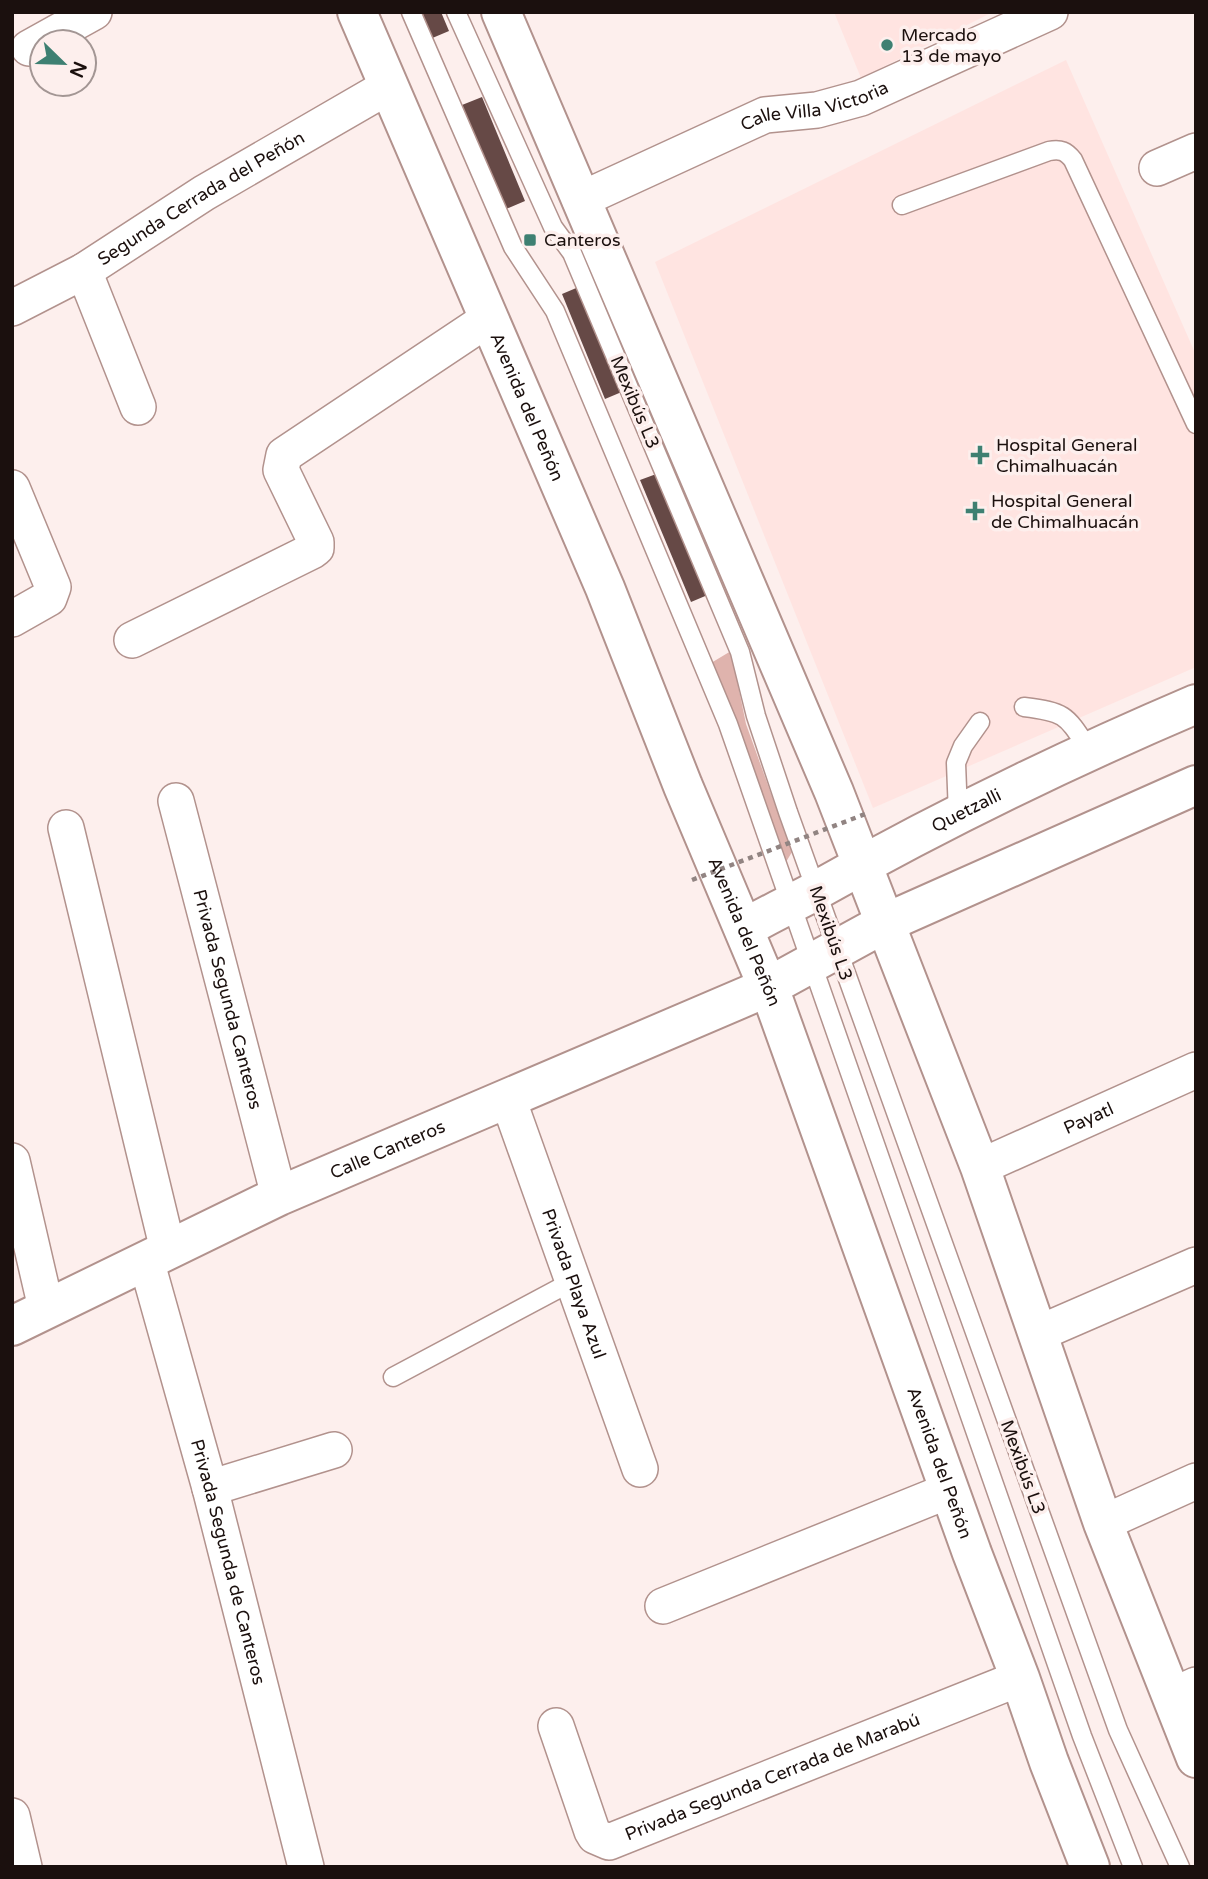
<svg xmlns="http://www.w3.org/2000/svg" width="1208" height="1879" font-family="'Varela Round',sans-serif">
<style>
.built{fill:#ffe4e1}
.green{fill:#dfb3ad}
.building{fill:#664946}
.lines{fill:none;stroke-linecap:round;stroke-linejoin:round}
.service-casing{stroke:#b2928d;stroke-width:21}
.minor-casing{stroke:#b2928d;stroke-width:38}
.tertiary-casing{stroke:#b2928d;stroke-width:42}
.secondary-casing{stroke:#b2928d;stroke-width:42}
.primary-casing{stroke:#b2928d;stroke-width:42}
.service{stroke:#fff;stroke-width:18}
.minor{stroke:#fff;stroke-width:35}
.tertiary{stroke:#fff;stroke-width:38}
.secondary{stroke:#fff;stroke-width:38}
.primary{stroke:#fff;stroke-width:38}
.path-bridge{stroke:#918482;stroke-width:4.5;stroke-dasharray:5 5;stroke-linecap:butt}
.poi-dot{fill:#3e8072;stroke:#fdefed;stroke-width:2.5}
.labels{text-anchor:middle;dominant-baseline:central;stroke-width:7;stroke-linejoin:round;paint-order:stroke}
.poi-label{font-size:18px;fill:#1b100e;stroke:#fdefed;text-anchor:start}
.street-label{font-size:18px;fill:#1b100e;stroke:#fdefed}
</style>
<rect width="100%" height="100%" fill="#fdefed"/>
<path class="built" d="M834,12H993L861,78Z
M1066,60L1196,355V667L873,808L655,262Z"/>
<path class="green" d="M731,651L746,724L792,852L786,862L738,730L711,663Z"/>
<path class="building" d="M418,12H441L449,31L430,39Z
M482,97L525,201L506,209L462,105Z
M581,286L624,391L605,399L562,294Z
M659,473L710,594L691,602L640,480Z"/>
<g class="lines">
<g class="service-casing">
<path id="service" d="M411,12L513,247L555,311L728,724L1082,1736L1133,1867
M456,12L553,227L572,253L740,652L756,716L788,812L1118,1730L1180,1867
M902,205L1049,151C1061,149 1066,151 1073,160L1196,424
M1024,707C1066,712 1066,715 1089,750
M958,814L956,763L963,746L980,722
M393,1377L573,1281"/>
</g>
<g class="minor-casing">
<g id="minor">
<path d="M29,48L94,12"/>
<path d="M1157,168L1196,151"/>
<path id="s1" d="M580,200L765,115L817,110L861,98L1050,12"/>
<path d="M84,271L138,407"/>
<path id="s2" d="M12,308L84,271L204,193L389,86"/>
<path d="M12,488L53,587L49,598L12,619"/>
<path d="M132,640L312,551L316,548V542L281,470L284,455L488,319"/>
<path id="s3" d="M176,801L279,1196"/>
<path d="M66,828L168,1250"/>
<path id="s4" d="M508,1099L640,1469"/>
<path d="M12,1161L46,1308"/>
<path id="s5" d="M980,1167L1196,1070"/>
<path id="s6" d="M146,1260L210,1488L306,1867"/>
<path d="M1037,1334L1196,1265"/>
<path d="M210,1488L334,1450"/>
<path d="M1103,1523L1196,1481"/>
<path d="M663,1606L950,1490"/>
<path d="M1172,1696L1196,1685"/>
<path id="s7" d="M556,1726L592,1831L595,1836L609,1842L1020,1678"/>
<path d="M12,1816L24,1867"/>
</g>
</g>
<g class="tertiary-casing">
<g id="tertiary">
<path id="s8" d="M12,1326L279,1196L768,987"/>
</g>
</g>
<g class="secondary-casing">
<g id="secondary">
<path id="s9" d="M744,929C768,914 794,903 819,889C941,820 1067,759 1196,704"/>
<path d="M768,987L883,924L1196,785"/>
</g>
</g>
<g class="primary-casing">
<g id="primary">
<path id="s10" d="M357,12L605,588L683,786L775,1004L972,1553L1020,1678L1049,1762L1090,1867"/>
<path d="M501,12L834,792L980,1167L1103,1523L1196,1758"/>
</g>
</g>
<use href="#service" class="service"/>
<use href="#minor" class="minor"/>
<use href="#tertiary" class="tertiary"/>
<use href="#secondary" class="secondary"/>
<use href="#primary" class="primary"/>
<path class="path-bridge" d="M692,880L868,813"/>
</g>
<g class="poi-dot">
<circle cx="887" cy="45" r="7"/>
<rect x="523" y="233" width="14" height="14" rx="3.5"/>
<path d="M976.5 444.5h7v7h7v7h-7v7h-7v-7h-7v-7h7z"/>
<path d="M971.5 500.5h7v7h7v7h-7v7h-7v-7h-7v-7h7z"/>
</g>
<g class="labels">
<g class="poi-label">
<text x="901" y="35">Mercado<tspan x="901" dy="21">13 de mayo</tspan></text>
<text x="544" y="240">Canteros</text>
<text x="996" y="445">Hospital General<tspan x="996" dy="21">Chimalhuacán</tspan></text>
<text x="991" y="501">Hospital General<tspan x="991" dy="21">de Chimalhuacán</tspan></text>
</g>
<g class="street-label">
<text stroke="none"><textPath href="#s1" startOffset="254">Calle Villa Victoria</textPath></text>
<text stroke="none"><textPath href="#s2" startOffset="219">Segunda Cerrada del Peñón</textPath></text>
<text transform="translate(635 402) rotate(67)">Mexibús L3</text>
<text stroke="none"><textPath href="#s10" startOffset="430">Avenida del Peñón</textPath></text>
<text stroke="none"><textPath href="#s9" startOffset="252">Quetzalli</textPath></text>
<text stroke="none"><textPath href="#s10" startOffset="998">Avenida del Peñón</textPath></text>
<text transform="translate(831 933) rotate(71)">Mexibús L3</text>
<text stroke="none"><textPath href="#s3" startOffset="205">Privada Segunda Canteros</textPath></text>
<text stroke="none"><textPath href="#s5" startOffset="119">Payatl</textPath></text>
<text stroke="none"><textPath href="#s8" startOffset="415">Calle Canteros</textPath></text>
<text stroke="none"><textPath href="#s4" startOffset="196">Privada Playa Azul</textPath></text>
<text stroke="none"><textPath href="#s10" startOffset="1564">Avenida del Peñón</textPath></text>
<text transform="translate(1023 1467) rotate(70)">Mexibús L3</text>
<text stroke="none"><textPath href="#s6" startOffset="313">Privada Segunda de Canteros</textPath></text>
<text stroke="none"><textPath href="#s7" startOffset="308">Privada Segunda Cerrada de Marabú</textPath></text>
</g>
</g>
<rect width="1208" height="1879" fill="none" stroke="#1b100e" stroke-width="28"/>
<g transform="translate(63 63) rotate(113)"><circle r="33" fill="#fdefed" stroke="#a39694" stroke-width="2"/>
<path d="M0-5L12 26L0 18L-12 26Z" fill="#3e8072"/>
<text y="-10" font-size="19" font-weight="bold" text-anchor="middle" fill="#1b100e">N</text>
</g>
</svg>
